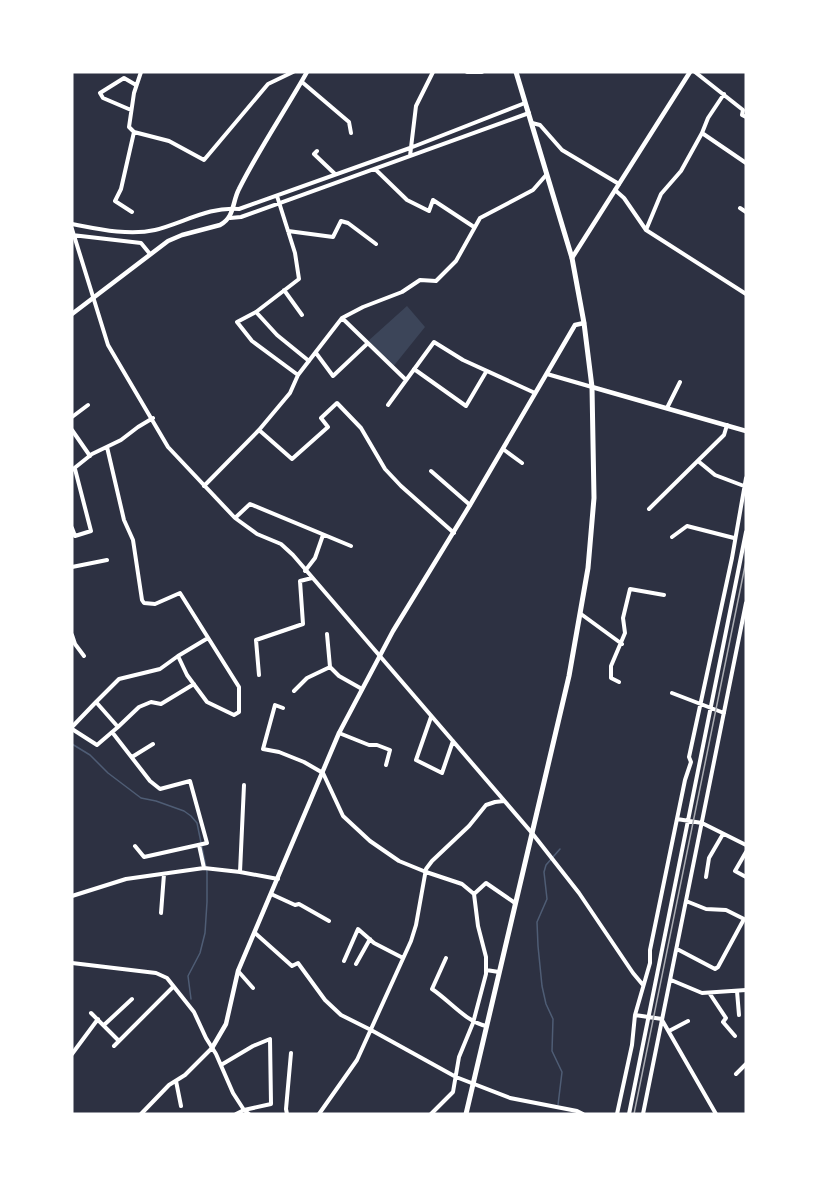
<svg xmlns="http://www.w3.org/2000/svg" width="818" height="1186" font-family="'Varela Round',sans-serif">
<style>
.green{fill:#3c4559}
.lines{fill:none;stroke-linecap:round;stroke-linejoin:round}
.stream{stroke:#4f5d75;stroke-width:1.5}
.minor{stroke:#fff;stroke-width:4}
.tertiary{stroke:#fff;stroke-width:4.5}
.secondary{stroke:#fff;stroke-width:5}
.rail{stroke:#abadb3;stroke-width:1.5}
</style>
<rect width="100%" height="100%" fill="#2d3142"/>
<path class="green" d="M407,306L425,327L392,368L367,342Z"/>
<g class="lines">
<path class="stream" d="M72,744L90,755L108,773L141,798L156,801L184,811L191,816L197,823L207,872V902L205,933L200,953L188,976L191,999
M558,1105L562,1072L552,1051L553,1019L546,1004L542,986L538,946L537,922L547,899L544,872L546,865L560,849"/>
<path class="minor" d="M141,72L134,93L129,127L134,132L169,141L204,160L268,84L293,72
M467,72H482
M695,72L743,110L742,115L746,117
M302,82L349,122L351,133
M131,110L103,98L100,93L124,78L136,85
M532,123L540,125L562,150L619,184
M702,133L746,163
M317,151L314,154L335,174
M410,156L416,106L433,72
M375,169L407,200L429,211L433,200L474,227
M615,190L624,198L646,230L746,294
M277,196L295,253L299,279L256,312L237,322L252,341L298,375
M740,208L746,212
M132,212L115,201L121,189L134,132
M230,218L241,217L529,113
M72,224C98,229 129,236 155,230C183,223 210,206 239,209L410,148L525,103
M72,229L108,345L168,447L235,518L257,534L281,544L293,555L532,833L579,893L633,973L643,985
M646,230L661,194L681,171L702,133L708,118L724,94
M288,231L333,237L341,221L348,223L376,244
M72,235L141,243L150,254
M284,290L302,315
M256,312L277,335L309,361
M342,318L406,380
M316,353L333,376L368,343
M414,369L466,406L486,372
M547,374L592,387
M388,405L434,342L463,360L535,393
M667,408L680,382
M72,417L88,405
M72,430L90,456
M259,430L292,459L328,427L321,418L337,403L361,428L385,469L401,486L454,533
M107,447L124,520L133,540L142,600L144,603L155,604L180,593L239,687V712L234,715L207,702L187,675L178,656L208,638
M503,449L522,463
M698,461L715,475L744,486
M72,470L92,454L121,440L138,427L153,418
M431,471L470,505
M204,486L259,430L290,393L298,375L342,318L363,307L402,292L420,280L436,281L456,261L480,218L533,190L547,174
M649,509L724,435L727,425
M235,518L250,504L351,546
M72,528L75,536L91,531L75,469
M672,537L687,526L734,538
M72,567L107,560
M305,571L315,558L323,535
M581,614L622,644
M327,634L330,667L339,676L362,689
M72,635L75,644L84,656
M259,675L256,640L303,624L300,581L312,578
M619,682L611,678V666L625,633L623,618L630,589L664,595
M294,691L307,678L330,667
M672,693L724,713
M96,702L119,679L160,669L178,656
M283,708L275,705L263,749L279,752L304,762L323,773L343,816L370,841L399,861L426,872L462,884L474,894L478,926L486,957V974L473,1023L459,1057L453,1092L431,1114
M431,717L416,760L442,773L453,741
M72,727L96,702L118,727L97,745L72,729
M118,727L139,707L151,702L161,704L194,684
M112,732L150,781L160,789L190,781L207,843L144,857L135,846
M339,733L369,745H377L390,750L386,765
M132,757L153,744
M677,819L702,823L746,845
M199,845L204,868
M746,852L735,871L746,877
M240,872L244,785
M706,877L709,858L723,834
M271,894L295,905L299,904L329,921
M474,894L486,883L515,903
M72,896L126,879L204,868L240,872L278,879
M161,913L164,874
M255,933L292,966L298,963L325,1000L341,1015L371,1030L456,1077L510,1098L577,1111L583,1114
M677,949L715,969L718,967L744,919L726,910L706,909L686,901
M446,958L432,989C450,1001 465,1021 486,1026
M344,961L358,929L374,943L403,958
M72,963L156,973L167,978L194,1012L206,1038L216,1054L233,1093L244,1110L249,1114
M356,964L370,939
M486,970L499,972
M238,971L253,988
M671,980L702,993L746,990
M737,991L739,1015
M710,994L726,1018L723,1022L735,1036
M91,1013L119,1041
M635,1015L662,1019
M662,1020L716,1114
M104,1025L132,999
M669,1031L688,1021
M114,1046L173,987
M72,1054L98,1019
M221,1065L253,1046L270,1039L271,1104L244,1110L236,1114
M736,1074L746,1064
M176,1081L181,1106
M141,1114L169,1085L185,1075L212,1048
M287,1114L286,1109L291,1053
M319,1114L357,1060L411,941L416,925L426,869L432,861L469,826L486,805L495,802L504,801
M617,1114L632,1045L635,1015L650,963V950L685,780L691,762L689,757L732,558L746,478
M629,1114L746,532
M643,1114L746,603"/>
<path class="tertiary" d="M572,258L690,72
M72,314L168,241L182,235L220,225C235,217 232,202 239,189C259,149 285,111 307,72
M592,387L746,431
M212,1048L226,1024L238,971L339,733L393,631L470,505L575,325L584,323"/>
<path class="secondary" d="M466,1114L569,676L588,568L594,498L592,387L584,323L572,258L516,72"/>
<path class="rail" d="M634,1114L746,561"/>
</g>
<rect width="818" height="1186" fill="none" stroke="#ffffff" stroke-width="147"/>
</svg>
